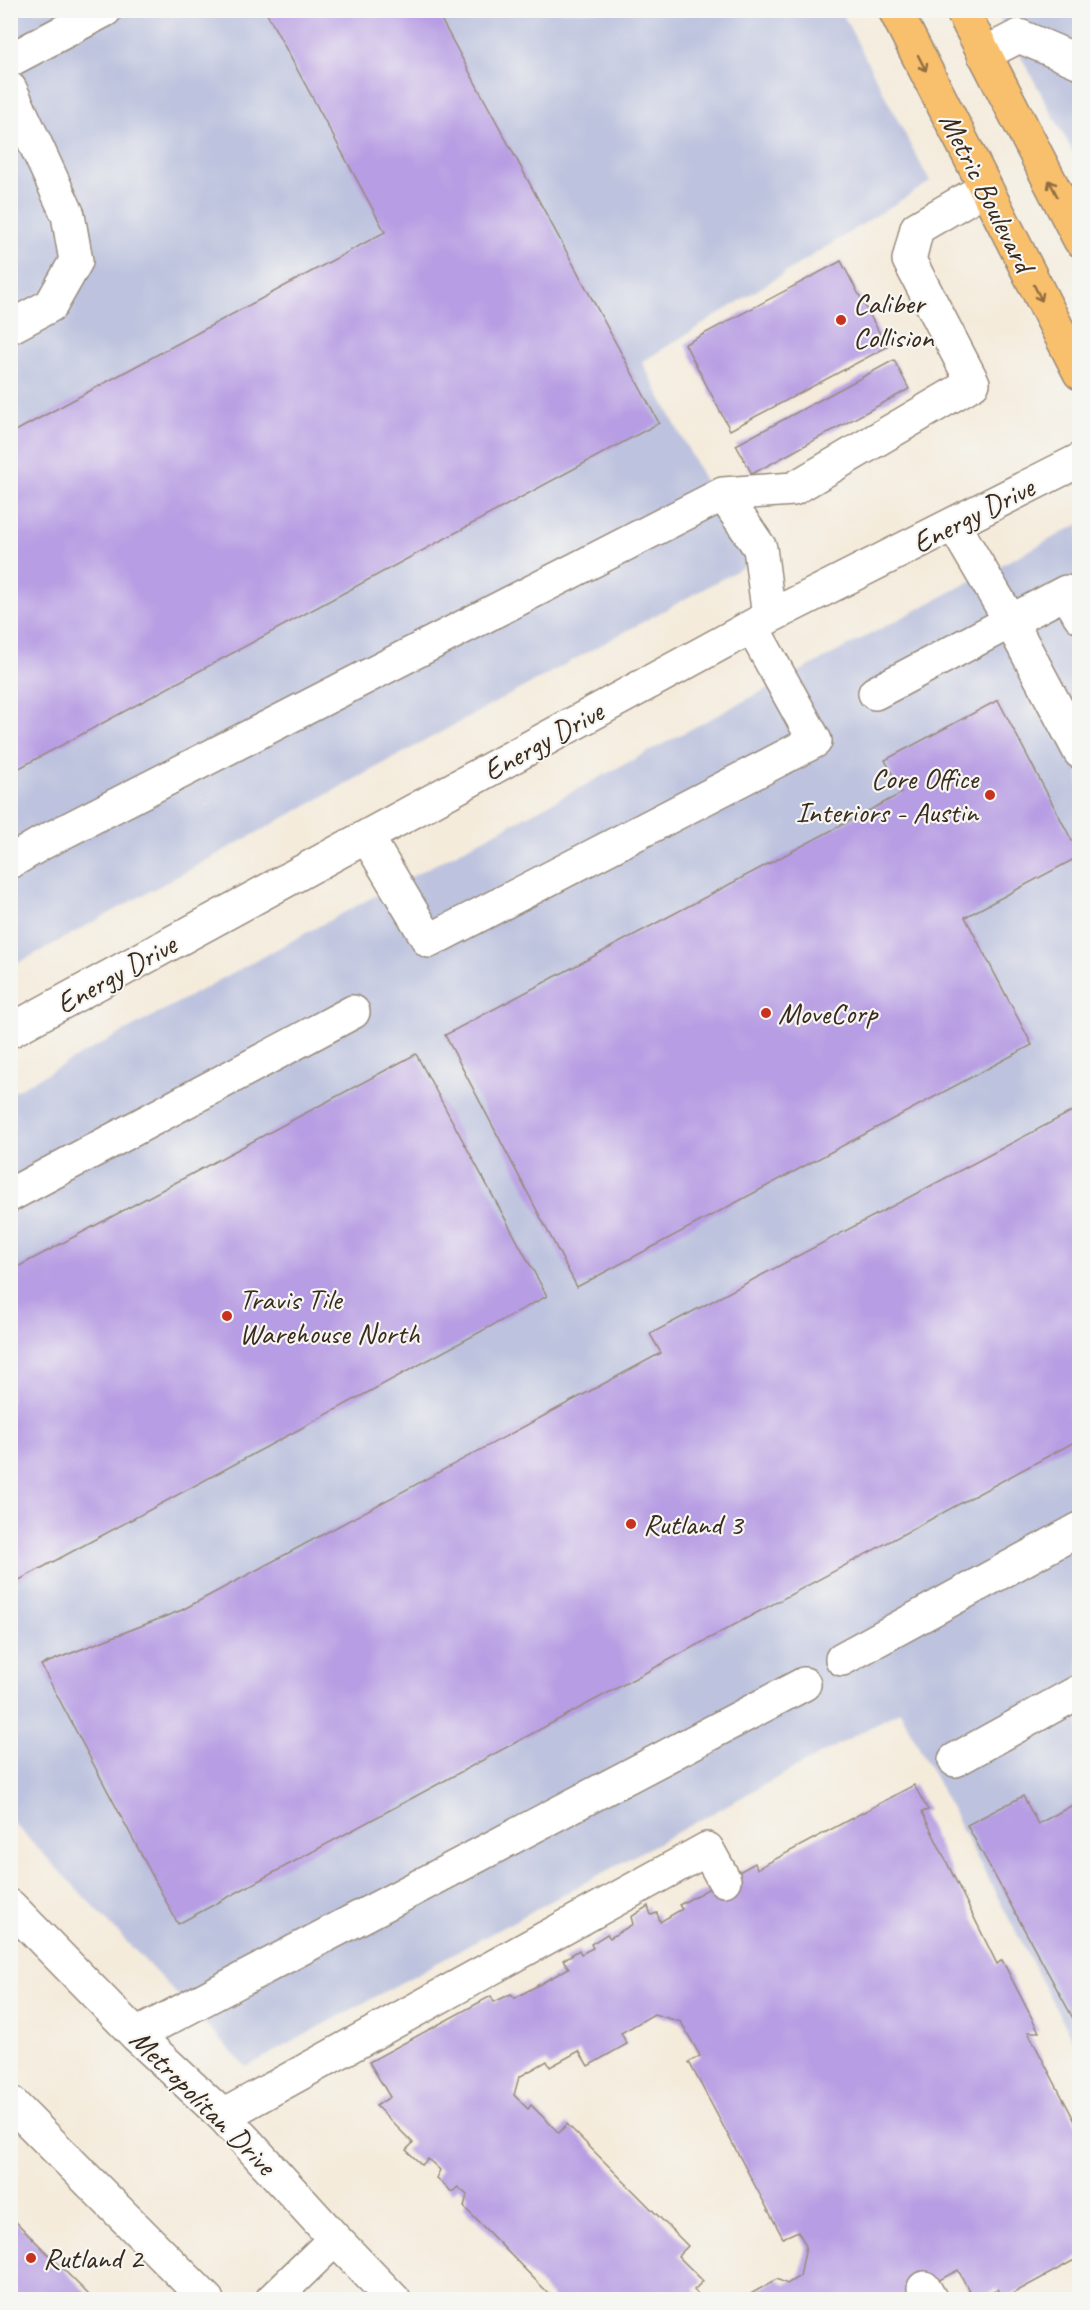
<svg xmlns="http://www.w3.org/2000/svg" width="1090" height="2310" font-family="Caveat,sans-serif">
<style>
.industrial{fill:#bdc3de}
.building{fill:#b79de3}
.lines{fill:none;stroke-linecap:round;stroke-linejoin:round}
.minor-casing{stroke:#988a7c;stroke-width:36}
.major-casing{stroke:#988a7c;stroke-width:36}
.minor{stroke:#fff;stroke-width:33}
.major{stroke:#f8bf6c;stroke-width:33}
.oneway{stroke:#906d41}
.poi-dot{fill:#c8321e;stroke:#f6f6f2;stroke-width:2}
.labels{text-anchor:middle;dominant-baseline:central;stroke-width:4.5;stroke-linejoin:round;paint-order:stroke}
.street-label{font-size:30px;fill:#3b2a1e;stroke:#f6f6f2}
.poi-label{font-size:30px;fill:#3b2a1e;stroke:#f6f6f2;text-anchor:start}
</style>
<rect width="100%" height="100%" fill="#f6f6f2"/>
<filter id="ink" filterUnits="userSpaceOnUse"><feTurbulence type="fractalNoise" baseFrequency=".0167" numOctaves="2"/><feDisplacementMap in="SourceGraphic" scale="12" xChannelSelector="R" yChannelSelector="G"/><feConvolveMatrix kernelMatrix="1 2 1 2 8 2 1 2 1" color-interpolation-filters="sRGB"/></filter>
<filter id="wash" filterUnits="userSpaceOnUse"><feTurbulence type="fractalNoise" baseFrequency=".008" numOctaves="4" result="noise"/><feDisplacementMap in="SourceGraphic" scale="24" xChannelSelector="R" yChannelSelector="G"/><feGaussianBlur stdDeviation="1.35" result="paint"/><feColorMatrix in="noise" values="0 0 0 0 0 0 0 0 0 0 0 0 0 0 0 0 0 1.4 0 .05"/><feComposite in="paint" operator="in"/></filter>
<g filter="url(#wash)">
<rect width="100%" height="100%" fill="#f4ebdb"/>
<path class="industrial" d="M11,11H841L930,182L642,362L749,564L11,967Z
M996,11H1079V163Z
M1079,524V2052L900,1711L246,2067L11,1820V1093L356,906Z"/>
<g id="blocks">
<path class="building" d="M265,10H436L659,423L10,773V434L385,232Z
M841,261L887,347L730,430L685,344Z
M894,360L909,389L752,474L736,445Z
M998,700L1080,856L965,917L1032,1045L577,1287L445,1035L902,793L885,760Z
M416,1054L547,1296L10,1585V1271Z
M1080,1107V1439L178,1924L41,1665L182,1610L661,1353L650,1334Z
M914,1785L928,1810L922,1812L997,1964L1002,1960L1039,2032H1028L1080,2131V2257L1003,2299L997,2289L974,2300L958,2270L902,2300H740L777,2279L787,2284L800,2276L806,2246L798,2231L783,2238L689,2062L700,2056L681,2022L654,2014L621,2033L627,2044L588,2066L579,2051L550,2067L547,2061L519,2077L514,2095L528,2109L531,2105L559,2133L567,2124L688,2246L678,2256L703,2281L694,2290L704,2300H555L464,2207L467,2195L458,2187L452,2192L436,2178L440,2170L428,2159L422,2165L406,2150L413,2143L376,2106L390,2097L369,2062L491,1996L494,2002L511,1994L515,1998L569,1968L563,1960L579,1950L581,1954L593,1948L591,1944L607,1934L610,1938L633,1924L631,1917L648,1906L651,1915L657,1913L660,1922L682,1909L679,1905L755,1863L757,1869Z
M1023,1796L1038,1824L1080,1801V2031L967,1825Z
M10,2216L94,2300H10Z"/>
</g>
</g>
<g filter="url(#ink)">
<use href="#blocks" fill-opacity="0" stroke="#988a7c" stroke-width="1.5"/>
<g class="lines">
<g class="minor-casing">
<path id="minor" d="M984,54L1019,36L1080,62
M10,60L105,10
M10,89L68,215L76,261L51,305L10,327
M723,494L760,548L769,617
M954,525L1011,622L1080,752
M875,693L1066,592L1080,616
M367,837L429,941L815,741L752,627
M10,862L42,843L723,494L793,489L973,383L909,260L917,228L984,189
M10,1031L769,617L1080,460
M10,1195L353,1012
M842,1659L1080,1529
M955,1760L1080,1691
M10,1906L136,2035L223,2116L335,2239L394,2300
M136,2035L804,1684
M10,2102L207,2300
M223,2116L707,1849L724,1880
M924,2288L931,2300
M272,2300L335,2239"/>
</g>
<g class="major-casing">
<path id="major" d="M895,10L1080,373
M962,10L1080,240"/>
</g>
<use href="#minor" class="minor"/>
<use href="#major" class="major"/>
</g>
<defs><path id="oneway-shaft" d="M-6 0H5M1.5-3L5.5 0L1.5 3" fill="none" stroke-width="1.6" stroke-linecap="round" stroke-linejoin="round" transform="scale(1.5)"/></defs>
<g class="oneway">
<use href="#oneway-shaft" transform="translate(922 63) rotate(63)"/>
<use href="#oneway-shaft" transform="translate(1053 188) rotate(-117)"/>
<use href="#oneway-shaft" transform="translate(1038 293) rotate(63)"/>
</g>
</g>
<g class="poi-dot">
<circle cx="841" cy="320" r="6"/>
<circle cx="990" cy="795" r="6"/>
<circle cx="766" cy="1013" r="6"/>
<circle cx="227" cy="1316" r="6"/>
<circle cx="631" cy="1524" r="6"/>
<circle cx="31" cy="2258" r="6"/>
</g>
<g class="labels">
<g class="street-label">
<text transform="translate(987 192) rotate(63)">Metric Boulevard</text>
<text transform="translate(973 515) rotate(-27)">Energy Drive</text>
<text transform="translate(543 741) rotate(-29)">Energy Drive</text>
<text transform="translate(116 974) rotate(-29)">Energy Drive</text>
<text transform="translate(203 2102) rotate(45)">Metropolitan Drive</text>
</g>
<g class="poi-label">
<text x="853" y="303">Caliber<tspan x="853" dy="34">Collision</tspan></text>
<text x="978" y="778" text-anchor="end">Core Office<tspan x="978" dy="34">Interiors - Austin</tspan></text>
<text x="778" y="1013">MoveCorp</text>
<text x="239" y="1299">Travis Tile<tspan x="239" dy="34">Warehouse North</tspan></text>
<text x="643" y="1524">Rutland 3</text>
<text x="43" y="2258">Rutland 2</text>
</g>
</g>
<rect width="1090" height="2310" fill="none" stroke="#f6f6f2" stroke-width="36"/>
</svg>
